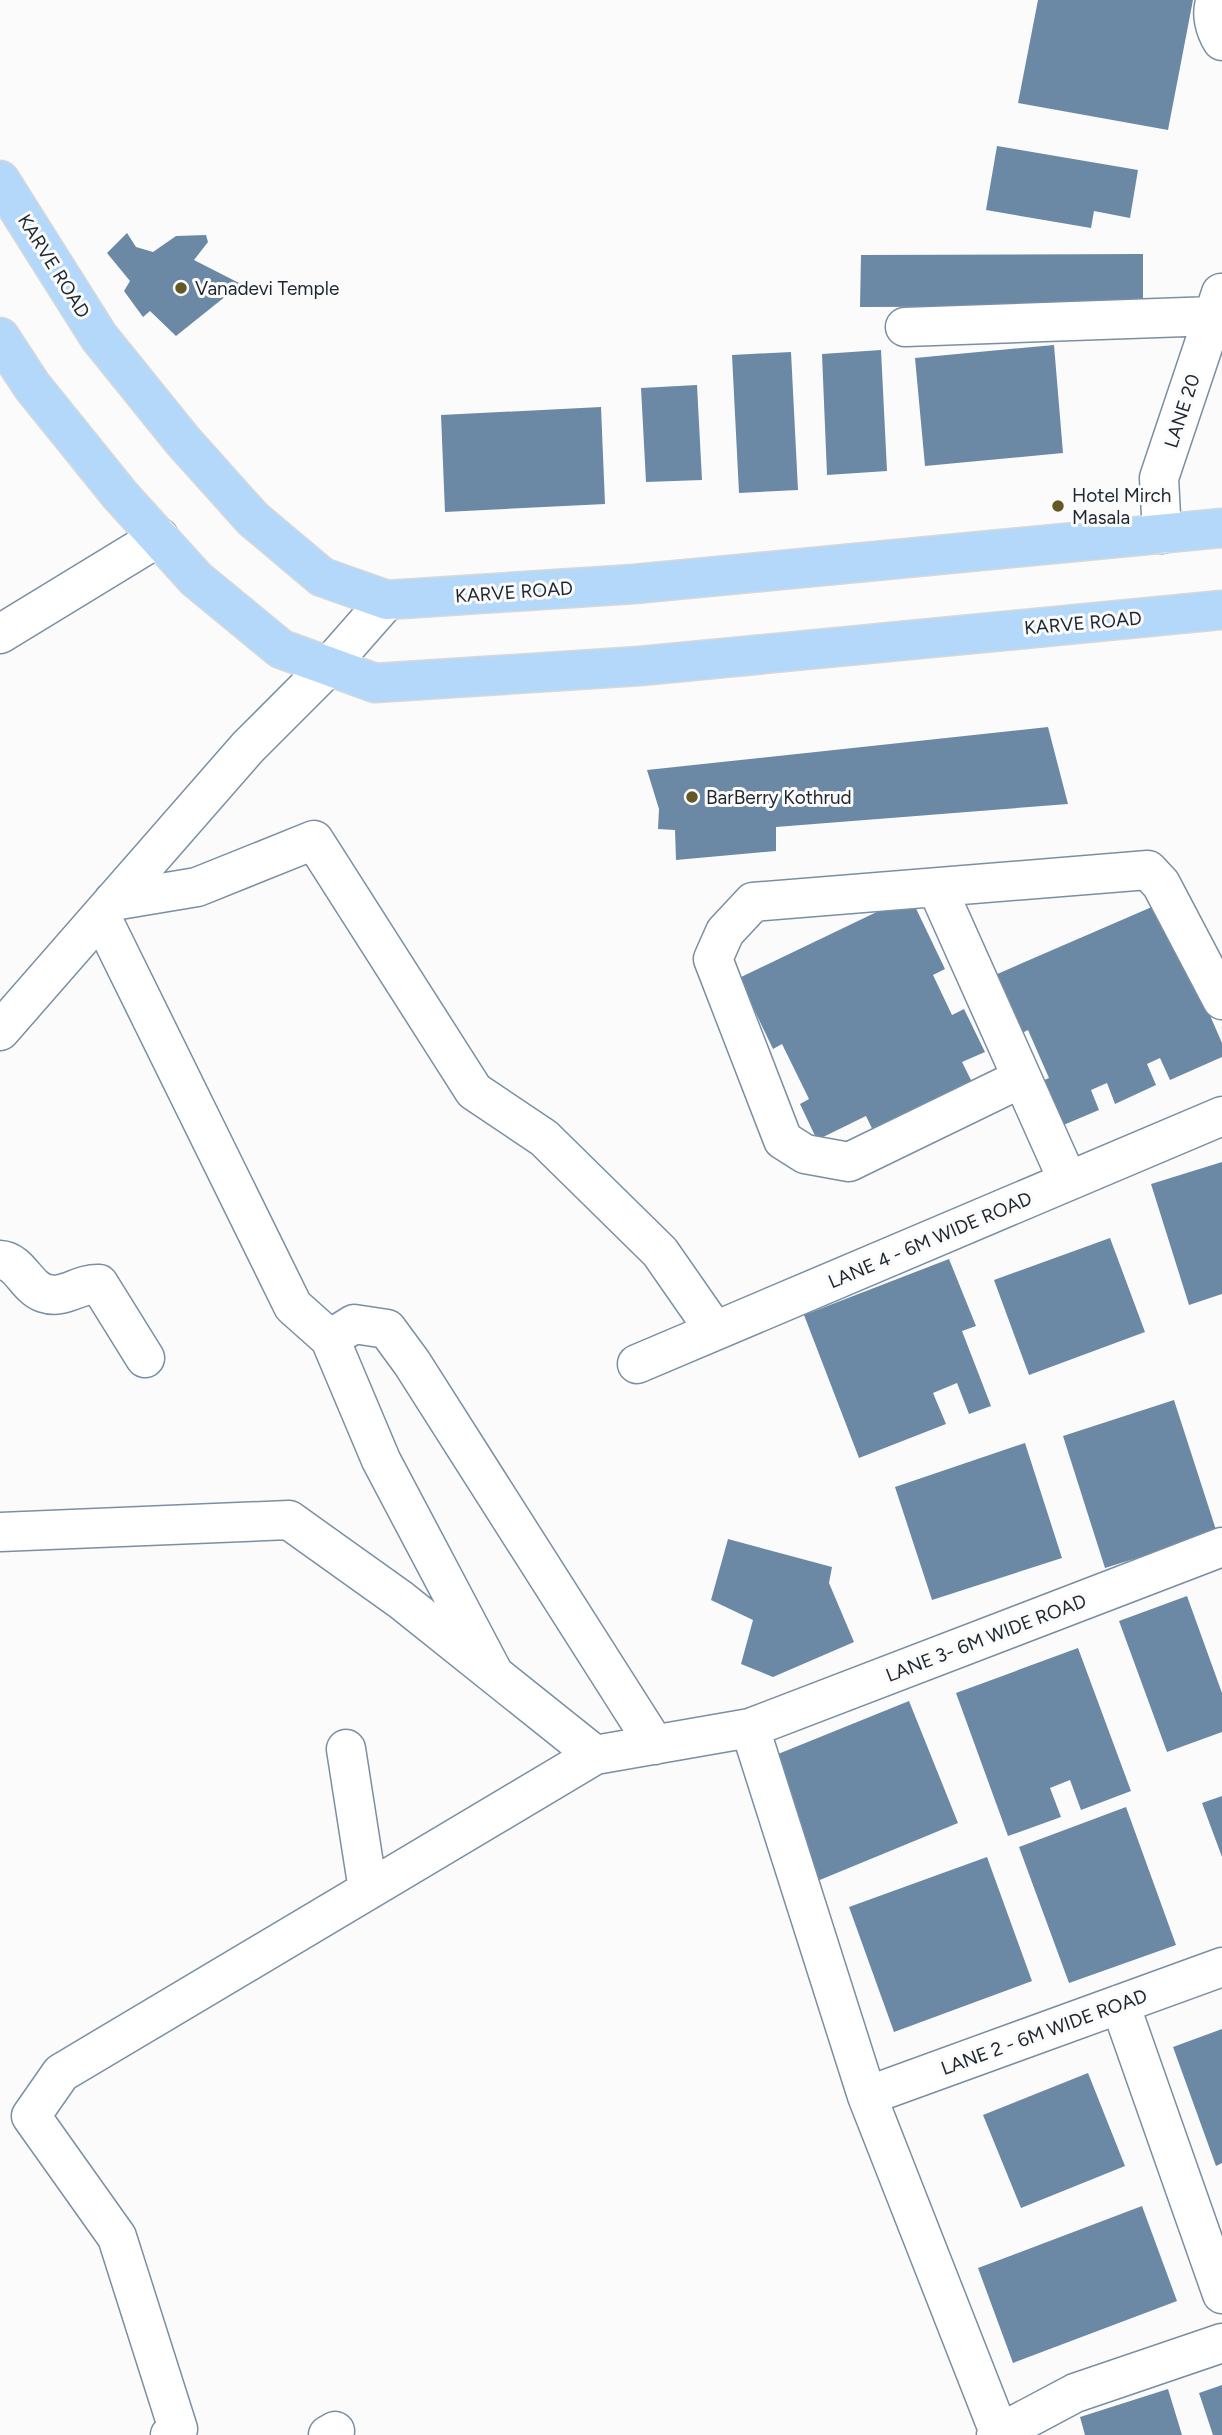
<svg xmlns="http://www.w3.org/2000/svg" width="1222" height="2435" font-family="Figtree,sans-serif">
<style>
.building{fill:#6b89a5}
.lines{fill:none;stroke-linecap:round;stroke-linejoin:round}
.minor-casing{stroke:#7a8fa3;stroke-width:41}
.major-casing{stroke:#d6d8da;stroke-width:41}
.minor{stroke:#fff;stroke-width:38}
.major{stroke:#b4d8f9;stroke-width:38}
.poi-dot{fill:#645825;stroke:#fbfbfb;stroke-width:2.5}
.labels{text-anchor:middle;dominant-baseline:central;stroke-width:6;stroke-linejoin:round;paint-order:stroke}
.street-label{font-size:19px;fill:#1e272f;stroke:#fbfbfb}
.poi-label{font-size:19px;fill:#1e272f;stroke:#fbfbfb;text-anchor:start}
</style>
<rect width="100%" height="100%" fill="#fbfbfb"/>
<path class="building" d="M1038,0H1193L1168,130L1018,103Z
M997,146L1138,170L1130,218L1094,211L1091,228L986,210Z
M127,233L136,247L153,252L176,236L206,235L208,242L194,260L241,284L176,336L150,311L143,317L124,291L130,281L107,253Z
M1143,254V306L860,307L861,255Z
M1054,345L1063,453L925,466L915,358Z
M881,350L887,471L827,475L822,354Z
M791,352L798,490L739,493L732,355Z
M697,385L702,480L646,482L641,388Z
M601,407L605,504L445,512L441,415Z
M1048,727L1068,804L776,827V851L676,860L675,830L658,829L659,809L647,770Z
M910,896L945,969L933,975L952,1015L964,1009L985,1052L962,1062L979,1096L879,1143L866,1116L817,1140L800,1104L809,1099L782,1044L773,1049L739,978Z
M1161,903L1222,1043V1057L1170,1080L1160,1058L1147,1064L1156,1085L1115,1104L1107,1083L1091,1090L1099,1110L1054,1129L1035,1084L1049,1078L1028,1030L1014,1037L988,978Z
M1222,1162V1294L1189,1305L1151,1184Z
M1110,1238L1145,1332L1029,1375L994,1280Z
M949,1259L976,1326L962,1331L991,1406L969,1414L957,1383L933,1393L946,1424L859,1458L804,1315Z
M1174,1400L1217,1533L1105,1568L1063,1436Z
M1025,1443L1062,1558L932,1600L895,1487Z
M728,1539L832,1567L829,1583L854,1642L773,1677L741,1664L753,1620L711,1600Z
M1187,1596L1222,1693V1732L1167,1752L1119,1621Z
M1078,1648L1131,1791L1081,1810L1070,1780L1050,1788L1061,1817L1008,1836L956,1693Z
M909,1701L958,1823L810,1884L761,1761Z
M1222,1796V1857L1202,1803Z
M1126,1807L1176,1945L1069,1983L1019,1847Z
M987,1857L1032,1981L894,2032L849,1907Z
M1222,2029V2163L1216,2166L1173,2047Z
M1088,2073L1125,2166L1021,2208L983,2115Z
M1142,2206L1177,2301L1013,2363L978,2268Z
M1222,2385V2435H1213L1199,2393Z
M1168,2389L1182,2435H1085L1080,2417Z"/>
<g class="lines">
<g class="minor-casing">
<path id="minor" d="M1216,0C1210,13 1215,30 1222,41
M905,327L1214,316
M1162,534L1159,478L1221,293
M0,634L159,537
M937,888L1022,1078
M113,901L197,887L314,840L474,1091L544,1138L660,1252L715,1331
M101,916L293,1306L330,1339
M0,1031L248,747L329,666L387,600
M1068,1181L1022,1078L849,1162L805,1154L783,1140L713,959L725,932L753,902L1148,870L1161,884L1222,1000
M0,1260C20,1261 26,1287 44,1293C64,1300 79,1283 99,1284L145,1358
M637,1364L1222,1116
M0,1532L289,1520L401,1600L595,1755
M494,1674L381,1460L330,1339L354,1324L387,1329L412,1363L655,1745
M750,1728L867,2096L1000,2435
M346,1749L368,1890
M1120,2004L1222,2294
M867,2096L1222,1967
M170,2435L178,2429L117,2237L31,2116L61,2073L595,1755L750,1728L1222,1547
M328,2435L335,2431
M996,2435L1075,2393L1222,2343"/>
</g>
<g class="major-casing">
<path id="major" d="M0,180L99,337L183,441L253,519L322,577L387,600L634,584L1222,528
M0,337L32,386L120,495L196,579L281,649L375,683L640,666L1222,610"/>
</g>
<use href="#minor" class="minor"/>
<use href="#major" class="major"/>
</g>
<g class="poi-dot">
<circle cx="181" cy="288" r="7"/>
<circle cx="1058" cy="506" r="7"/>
<circle cx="692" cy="797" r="7"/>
</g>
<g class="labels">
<g class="street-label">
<text transform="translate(54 266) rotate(58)">KARVE ROAD</text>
<text transform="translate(1182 411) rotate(-72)">LANE 20</text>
<text transform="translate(514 592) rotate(-4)">KARVE ROAD</text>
<text transform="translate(1083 623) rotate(-5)">KARVE ROAD</text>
<text transform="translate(930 1240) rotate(-23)">LANE 4 - 6M WIDE ROAD</text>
<text transform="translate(986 1638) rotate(-21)">LANE 3- 6M WIDE ROAD</text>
<text transform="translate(1044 2032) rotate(-20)">LANE 2 - 6M WIDE ROAD</text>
</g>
<g class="poi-label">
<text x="195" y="288">Vanadevi Temple</text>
<text x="1072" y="495">Hotel Mirch<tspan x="1072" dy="22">Masala</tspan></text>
<text x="706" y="797">BarBerry Kothrud</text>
</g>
</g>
</svg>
